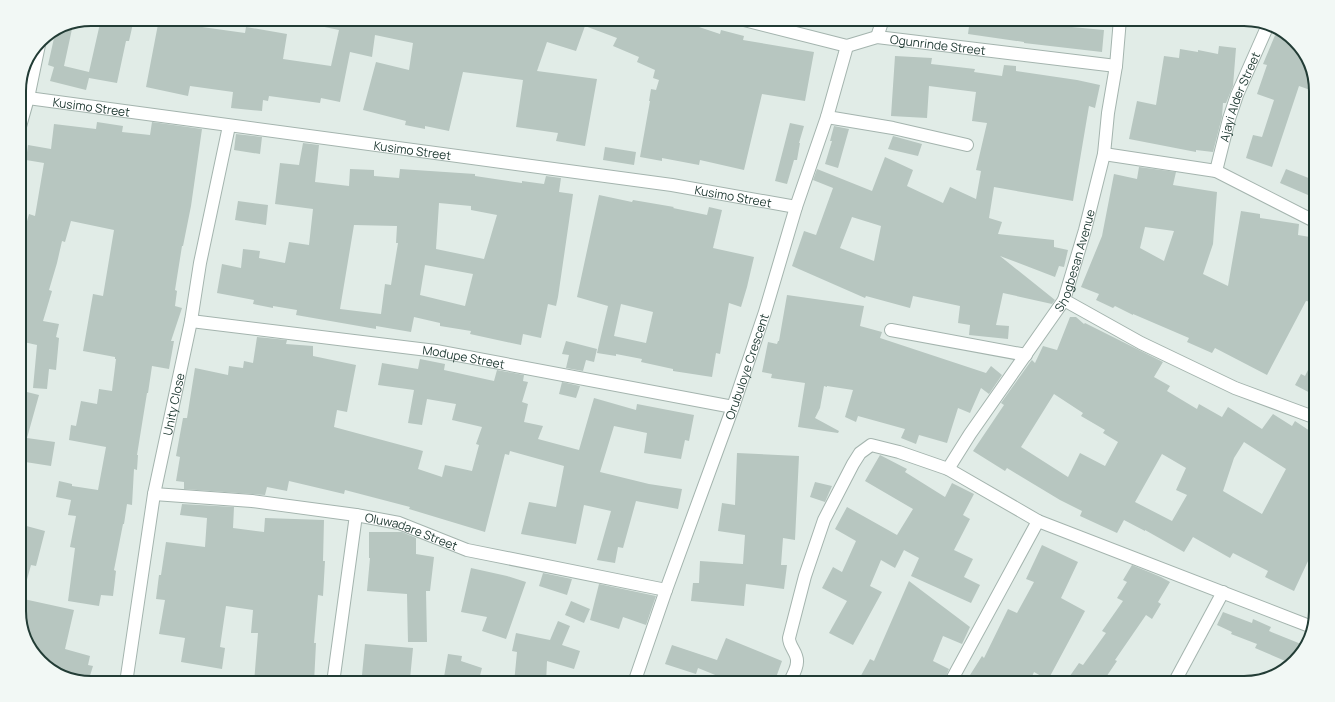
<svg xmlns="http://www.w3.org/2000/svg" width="1335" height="702" font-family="Manrope,sans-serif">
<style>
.building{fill:#b7c6c0;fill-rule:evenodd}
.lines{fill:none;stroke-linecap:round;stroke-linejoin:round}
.minor-casing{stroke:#a4b4ae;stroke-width:14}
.minor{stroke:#fff;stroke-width:12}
.labels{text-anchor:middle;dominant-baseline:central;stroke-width:4;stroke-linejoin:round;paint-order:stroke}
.street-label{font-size:12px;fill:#223c35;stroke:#f2f8f5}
.rim{fill:none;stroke:#223c35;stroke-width:2}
</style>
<rect width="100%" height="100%" fill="#e1ece7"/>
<path class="building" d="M101,19H134L129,41H126L117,83L89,78L86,90L50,81L54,67L48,65L56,29L60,27L72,29L64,66L89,72Z
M159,19H192L203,21L202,27L245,33L246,27L287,34L283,59L331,66L339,30L315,25V19H639L654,25L657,19H685L684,22L720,34L721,30L744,36L743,40L814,52L805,101L762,94L744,170L700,160L699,165L662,158V161L640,157L650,101H649L651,89L656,90L659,80L653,78L655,70L637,62L639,57L613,46L617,38L585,26L576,51L547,42L537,71L597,79L585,146L556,141L558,133L516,127L523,80L463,72L449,131L425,126V129L405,125L406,121L363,110L376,62L409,70L413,43L375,35L372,57L350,52L340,102L321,98L320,103L269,96L268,101L263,100L262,111L231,108L233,92L190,86L188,96L146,87Z
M970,19H1050V25L1104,30L1102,52L1024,43V42L968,34Z
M1278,28L1304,51L1316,87V92L1299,86L1272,167L1246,158L1253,135L1262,137L1274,100L1257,94L1267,65L1263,64Z
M1219,46L1236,48L1233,86L1226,103H1223L1222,117L1213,152L1196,150V152L1129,139L1137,101L1156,105L1164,56L1179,58L1180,49L1198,52V50L1218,54Z
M895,56L932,58L931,64L975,69L974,72L1002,76L1004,65L1016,66V71L1077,80L1100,85L1095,108L1089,106L1073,201L994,187L989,218L1002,222L998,234L1054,240V247L1068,250L1064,267L1059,266L1055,277L1000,256L1055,300L1052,304L1003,293L996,325L1009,326L1008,339L969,335L970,325L958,323L960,306L913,296L910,308L866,296L865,298L792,266L804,231L816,235L833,188L813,180L817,169L872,191L885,157L913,170L907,186L943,203L950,187L976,199L981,171L976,170L987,123L972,121L976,92L929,86L927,118L891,116ZM852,217L881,226L874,261L840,248Z
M97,122L123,126L122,132L150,135L152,122L202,129L191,206L183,246H182L175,290L177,291L175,306L182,308L171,341H174L169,369L152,366L148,393H147L137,455H138L137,470L134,469L132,505L127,504L124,524H123L114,570L116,571L113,596L101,595L99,606L68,601L75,548L70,547L76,516L68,515L71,500L56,497L59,481L72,484V486L98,490L106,447L69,440L71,425L76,426L81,401L97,404L99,389L112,391L116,359H115V357L83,351L93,294L103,296L114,230L71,221L65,242L62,241L57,263L49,290L52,291L43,321L59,324L56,337L59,338L56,370L49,369L47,389L33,388L37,345L19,341V250L29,214L35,216L44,163L26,160L28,145L51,149L54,124L96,129Z
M790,123L804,126L799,143H800L797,160H794L787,184L775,181Z
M834,126L849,129L838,168L825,164L832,141H830Z
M236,134L262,137L260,154L234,150Z
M893,136L922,144L918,156L888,149Z
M303,143L319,145L315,182L349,186L350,169L374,170V176L399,178L400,169L475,174V176L522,183V181L544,184L546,176L561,178L559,192L573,194L558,297L556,306L548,304L541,338L523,334L521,345L470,334L471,331L440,326V323L414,317L411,332L376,326V329L296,315L297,310L273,306V308L253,304L254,300L217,293L222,264L241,268L243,249L260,251L259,258L285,263L289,242L309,245L313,209L275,204L280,163L299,165ZM439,203L471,206V210L497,215L484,259L436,249ZM354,225L397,226L396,243H398L391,285L385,284L381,314L340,309ZM425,265L473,274L465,306L420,295Z
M605,147L636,152L634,165L603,160Z
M1139,167L1176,172L1173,185L1217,192L1213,244L1203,274L1228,286L1241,211L1260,214V218L1299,224L1298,235L1316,238V303L1306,301L1267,375L1215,348L1212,353L1187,342L1189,338L1133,314V315L1115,306L1113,308L1096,300L1099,294L1081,287L1102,236L1114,174L1137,179ZM1145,227L1174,231L1164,261L1140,248Z
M1286,169L1316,181V193L1310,191L1308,195L1280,183Z
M599,195L632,202L633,200L674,207L673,208L707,215L709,207L722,210L713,248L754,257L747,287L741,307L729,303L720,354L716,353L712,377L673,371V369L641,362L642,359L616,354V356L597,353L608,306L577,297ZM621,304L653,312L646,343L614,336Z
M238,201L268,205L266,225L235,220Z
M787,295L864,306L860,326L882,332L880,338L986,373L991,366L1002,375L989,394L981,388L970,413L958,408L947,443L919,435L916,444L901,438L905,429L858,416L856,422L845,417L853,390L827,386V387L824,386L820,408L815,418L839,431L838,433L798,427L805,383L771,378L772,374L762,372L768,342L777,344L778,341H779Z
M1070,317H1076L1084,324L1085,323L1163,362L1154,377L1170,386L1167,391L1197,409L1199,404L1222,417L1228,407L1262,429L1273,414L1292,426L1295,421L1316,435V544L1294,591L1265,577L1268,571L1233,553L1230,558L1193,537L1184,552L1145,530V531L1124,520L1117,533L1080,516L1082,511L1060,500L1007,468L1005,471L973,451L1004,405L1001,403L1031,361L1032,360L1035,363L1043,346L1057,350ZM1054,394L1083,413L1081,416L1105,430L1103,433L1118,442L1105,466L1080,453L1068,477L1021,447ZM1244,442L1286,469L1262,514L1223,491L1234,458ZM1162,454L1186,468L1176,490L1187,495L1172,521L1135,502Z
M257,337L287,340L286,344L313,346V356L356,365L347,412L337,410L334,427L423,451L418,469L442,477L445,465L472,471L479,445L476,444L482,427L452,420L456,404L427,399L422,425L408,423L414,390L378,385L382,363L418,369L420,359L445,364L444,370L494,381L497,370L524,375L523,381L528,382L522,402L528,404L524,422L543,426L538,439L579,450L594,398L636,410L637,404L694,415L689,441L685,440L681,459L644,453L647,433L614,426L600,472L649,484L682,489L678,509L636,501L623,548L618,547L615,563L597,560L611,511L584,505L576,544L521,534L529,502L556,507L564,466L510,451L509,455L505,454L485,532L409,509L410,507L345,490L344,494L289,481L287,491L267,487L265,495L184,489V482L176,481L180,457L176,456L183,418H187L195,368L228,375L229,366L243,368L244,361L253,363Z
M566,341L597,349L594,362L586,360L583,371L566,368L569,355L562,354Z
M1316,354V396L1295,385L1301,374L1305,376Z
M562,382L580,386L576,398L559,394Z
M19,390L39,395L27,438L55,442L51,466L19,461Z
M737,453L799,456L795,540L783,538L781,565H787L784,589L746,584L744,606L691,601L693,583H699L700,561L743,564L745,535L718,531L722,503L735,505Z
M880,455L907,469L905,472L945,497L952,483L974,494L963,515L970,519L954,550L973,559L964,577L980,585L971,603L911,576L919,558L904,550L895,568L881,560L870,586L882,592L853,645L829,633L847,601L822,588L833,567L842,572L856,541L835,529L847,507L897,535L913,509L865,481Z
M815,482L832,486L825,502L810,497Z
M182,504L234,507L233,528L264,532L265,518L324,520L323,561H325L323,596L318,595L314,643H316L314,683H254L258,633H251L253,610L226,606L220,647L225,648L222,669L181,662L185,638L159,634L165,600L156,599L159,575H161L166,542L205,547L207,518L180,515Z
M19,524L45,531L36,566L31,565L23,594H19Z
M369,532H402L416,538V554L434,557L430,591H426L427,642H408L407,594L367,591L370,558H369Z
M1042,545L1078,562L1061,598L1085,611L1048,680L1034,672L1029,683H965L982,656L984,658L1008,609L1017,613L1034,582L1026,579Z
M1132,565L1161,577L1170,582L1158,602L1161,604L1152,619L1146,615L1115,660L1117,661L1102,683H1065L1079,663L1083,665L1106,633L1102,631L1123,601L1117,598L1127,582L1123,580Z
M471,568L507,576L526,582L506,639L482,631L487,617L461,612Z
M543,573L572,579L567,595L539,586Z
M909,581L970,627L962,644L943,636L933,661L949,669L943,683H857L870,659L874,661Z
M599,584L656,596L646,625L623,617L619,629L590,620Z
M19,598L74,610L65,649L90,656L88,665L93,666L89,679L51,669L31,651L19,616Z
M571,601L590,609L584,623L565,615Z
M1223,612L1252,623L1253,619L1271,627L1269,631L1306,646L1290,663L1255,648L1257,644L1231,634L1232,632L1217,625Z
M558,621L570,626L562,645L580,651L574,669L547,661L546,683H514L517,652L512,651L516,633L550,640Z
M726,638L782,661L774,683H735L698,668L696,674L665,664L672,645L717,660Z
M365,644L413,648L410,679L362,675Z
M448,654L462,656L461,661L482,668L478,683H443Z"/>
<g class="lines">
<g class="minor-casing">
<g id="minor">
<path id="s1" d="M740,19L847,46L877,37L1116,66"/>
<path d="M877,37L883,19"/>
<path id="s2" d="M28,98L672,185L796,207"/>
<path d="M827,117L893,128L967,145"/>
<path d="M19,130L28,98L40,40"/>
<path d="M1104,154L1216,171L1316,222"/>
<path id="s3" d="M1216,171L1229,119L1237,95L1268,25"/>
<path d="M1064,300L1141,343L1235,388L1316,418"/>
<path id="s4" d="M191,321L436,351L733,407"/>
<path d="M891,330L1026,355"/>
<path id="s5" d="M948,469L970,434L1064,300L1085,230L1104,154L1108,113L1116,66L1120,19"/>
<path id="s6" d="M154,494L252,501L356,515L399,523L467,550L666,590"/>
<path id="s7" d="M126,683L154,494L191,321L200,263L229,126"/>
<path d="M333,683L356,515"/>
<path id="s8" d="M634,683L666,590L733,407L765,312L796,207L827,117L847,46"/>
<path d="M789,683C792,677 797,669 797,662C798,653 789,647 789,638L805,576L824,520L853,464L860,453L871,445L899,452L948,469L1038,521L1312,627"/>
<path d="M950,683L1038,521"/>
<path d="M1174,683L1223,592"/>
</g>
</g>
<use href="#minor" class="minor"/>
</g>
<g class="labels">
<g class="street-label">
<text stroke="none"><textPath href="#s1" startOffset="203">Ogunrinde Street</textPath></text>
<text stroke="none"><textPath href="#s3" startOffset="78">Ajayi Alder Street</textPath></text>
<text stroke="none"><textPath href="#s2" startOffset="64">Kusimo Street</textPath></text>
<text stroke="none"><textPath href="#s2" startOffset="388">Kusimo Street</textPath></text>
<text stroke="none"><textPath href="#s2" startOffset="712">Kusimo Street</textPath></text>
<text stroke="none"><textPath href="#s5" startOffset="246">Shogbesan Avenue</textPath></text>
<text stroke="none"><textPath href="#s4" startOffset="275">Modupe Street</textPath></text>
<text stroke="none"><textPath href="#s8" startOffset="336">Orubuloye Crescent</textPath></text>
<text stroke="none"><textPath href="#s7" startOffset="283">Unity Close</textPath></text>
<text stroke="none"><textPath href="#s6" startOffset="261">Oluwadare Street</textPath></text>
</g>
</g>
<path d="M0 0H1335V702H0ZM91 26H1244A65 65 0 0 1 1309 91V611A65 65 0 0 1 1244 676H91A65 65 0 0 1 26 611V91A65 65 0 0 1 91 26Z" fill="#f2f8f5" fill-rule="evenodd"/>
<path class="rim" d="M91 26H1244A65 65 0 0 1 1309 91V611A65 65 0 0 1 1244 676H91A65 65 0 0 1 26 611V91A65 65 0 0 1 91 26Z"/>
</svg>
